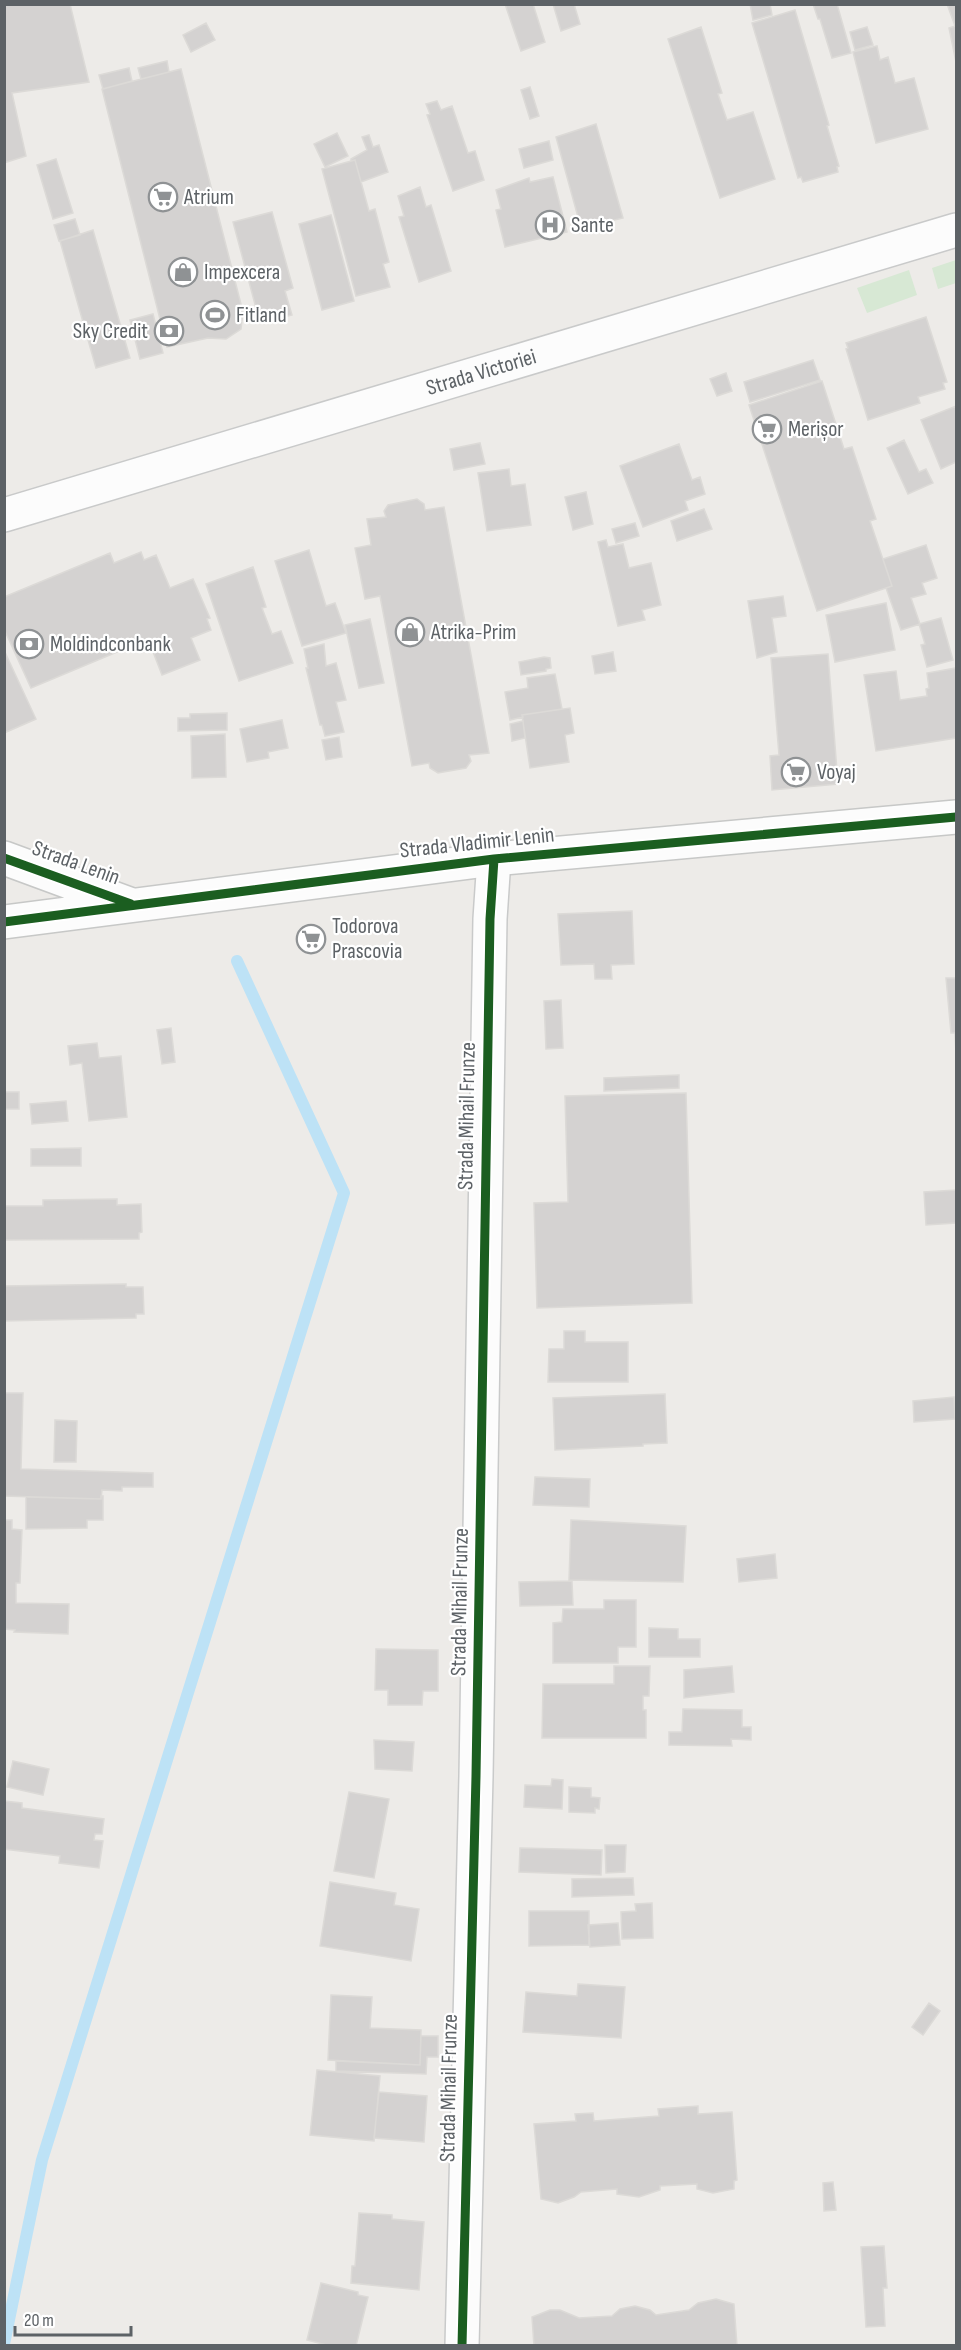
<svg xmlns="http://www.w3.org/2000/svg" width="961" height="2350" font-family="'Sofia Sans Condensed',sans-serif">
<style>
.grass{fill:#d7e8d4}
.lines{fill:none;stroke-linecap:round;stroke-linejoin:round}
.stream{stroke:#bde2f6;stroke-width:12}
.building{fill:#d4d2d1;stroke:#dcdad7;stroke-width:1.5}
.minor-casing{stroke:#c9caca;stroke-width:36}
.secondary-casing{stroke:#c7c8c7;stroke-width:36}
.minor{stroke:#fcfcfc;stroke-width:33}
.secondary{stroke:#fcfcfc;stroke-width:33}
.cycleway-casing{stroke:#fff;stroke-width:13}
.cycleway{stroke:#1b5e20;stroke-width:9}
.labels{text-anchor:middle;dominant-baseline:central;stroke-width:4.5;stroke-linejoin:round;paint-order:stroke}
.poi-label{font-size:22px;fill:#5d6266;stroke:#fff;text-anchor:start}
.street-label{font-size:22px;fill:#5d6266;stroke:#fff}
</style>
<rect width="100%" height="100%" fill="#edebe8"/>
<path class="grass" d="M956,260V283L938,289L932,268Z
M909,270L917,295L867,313L857,288Z"/>
<g class="lines">
<path class="stream" d="M4,2344L42,2160L344,1193L237,961"/>
</g>
<path class="building" d="M4,4H70L89,82L12,93L26,156L4,163Z
M505,4H533L545,42L521,51Z
M553,4H574L580,24L561,31Z
M750,4H770L772,15L753,20Z
M813,4H837L851,53L832,58L820,19H818Z
M947,4H956V26H955Z
M795,10L829,125L827,126L839,166L837,167L838,172L803,182L801,177L798,178L752,23Z
M206,23L215,40L191,52L183,35Z
M955,26H956V62L949,28Z
M701,27L722,93L718,94L727,120L753,112L775,179L720,198L668,39Z
M867,27L873,45L855,50L850,32Z
M877,46L880,60L888,57L895,83L914,78L928,129L876,143L853,52Z
M167,61L169,72L141,79L138,68Z
M129,68L132,81L103,89L99,75Z
M181,69L243,312L241,329L226,339L208,338L167,347L102,89Z
M530,87L539,116L530,119L521,90Z
M437,101L441,110L452,106L468,153L475,151L484,180L453,191L427,115L430,114L426,104Z
M596,124L623,218L581,228L556,137Z
M337,133L348,156L325,167L314,144Z
M369,135L373,147L379,145L388,172L361,182L355,160L351,161V159L367,150L362,137Z
M549,141L553,160L524,168L519,149Z
M56,159L73,213L53,219L37,165Z
M355,160L369,211L375,209L389,262L383,264L390,287L356,296L322,169Z
M553,177L567,232L505,247L496,210L501,209L496,190L529,178L530,182Z
M420,187L426,207L431,205L451,271L419,282L399,217L404,216L398,196Z
M272,212L293,288L285,291L292,315L260,323L233,222Z
M331,215L354,301L322,310L299,224Z
M75,219L80,235L59,241L54,225Z
M93,230L130,358L96,368L60,241Z
M153,314L163,353L140,359L130,320Z
M926,317L947,382L943,383L945,389L918,397L920,403L868,420L846,349L848,348L846,343Z
M813,360L820,380L750,402L744,382Z
M726,373L732,391L717,396L710,379Z
M822,381L844,449L852,447L876,519L870,521L892,586L817,611L749,405Z
M956,406V462L941,469L921,420Z
M904,440L919,472L926,469L933,483L908,494L887,448Z
M480,443L485,464L454,470L450,449Z
M679,444L692,480L700,477L705,494L685,501L688,510L643,527L620,466Z
M509,469L511,486L525,484L531,525L487,531L478,473Z
M586,492L593,524L573,530L565,497Z
M417,499L424,504L425,510L444,507L489,753L469,755L471,761L466,768L438,773L430,768L429,763L412,766L380,596L365,599L355,548L371,545L367,519L386,517L384,511L388,505Z
M704,509L712,529L677,541L671,521Z
M635,523L639,536L616,543L612,529Z
M606,540L608,547L623,544L629,568L651,563L661,605L642,610L645,620L618,626L598,542Z
M926,545L937,578L922,583L926,594L911,598L920,624L901,630L886,588L892,586L883,559Z
M309,550L326,606L335,603L346,633L302,646L275,561Z
M141,552L144,560L156,555L170,588L193,579L210,618L207,619L211,630L191,638L200,660L162,675L148,639L31,688L4,629V597L110,553L114,563Z
M253,567L266,607L262,608L272,634L281,631L293,663L239,681L206,584Z
M783,596L786,616L772,618L777,652L757,658L748,601Z
M886,603L895,650L835,662L826,615Z
M941,618L953,660L927,667L921,645L925,644L919,624Z
M370,619L384,683L359,688L345,625Z
M324,644L326,666L336,663L346,700L336,702L344,732L325,736L322,725H320L306,668H308L304,649Z
M4,650L36,719L4,733Z
M613,652L616,671L595,674L592,656Z
M828,654L838,784L772,790L770,756L779,755L771,658Z
M544,657L550,658L551,668L546,669V671L521,675L519,662Z
M956,668V738L876,751L864,675L896,671L900,700L927,696L926,689L929,688L927,673Z
M555,674L562,709L522,715L523,717L510,720L505,692L528,688L527,678Z
M570,708L574,733L565,735L569,762L530,768L522,715Z
M227,713V730L178,731V718H190V714Z
M282,720L288,748L268,752L269,758L247,762L240,729Z
M523,721L525,738L512,741L510,724Z
M225,734L226,777L192,778L191,736Z
M339,737L342,757L326,760L322,740Z
M632,911L634,964L611,965L612,979H595L594,964L561,965L558,914Z
M946,978H956V1054L955,1033H951Z
M561,1000L563,1048L546,1049L544,1001Z
M171,1028L175,1062L162,1064L157,1030Z
M97,1043L99,1058L121,1056L127,1117L89,1121L82,1063L70,1065L68,1046Z
M679,1075V1088L604,1091V1078Z
M4,1092H19V1109H4Z
M686,1093L692,1303L537,1308L534,1203L568,1202L565,1096Z
M66,1101L68,1121L32,1124L30,1104Z
M81,1148V1166H31V1149Z
M956,1190V1223L926,1225L924,1192Z
M117,1199V1205L141,1204L142,1232L139,1233V1239L4,1240V1206H43V1200Z
M126,1284V1287H143L144,1314H136V1318L4,1321V1286Z
M564,1331H585V1342H628V1382H548L549,1349H564Z
M4,1393H23L21,1469L153,1473V1487H122V1491L102,1490L101,1499L4,1496Z
M665,1394L667,1443L643,1444V1446L555,1450L553,1398Z
M954,1397L955,1419L914,1422L913,1401Z
M55,1420L77,1421L76,1462H54Z
M535,1477L590,1479L589,1507L533,1505Z
M101,1496H103V1520H87V1528L26,1529V1497L101,1499Z
M4,1520H12V1529L22,1530L20,1583H16V1603L69,1604L68,1634L14,1632L15,1630L4,1629Z
M571,1520L686,1526L683,1582L569,1580Z
M775,1554L777,1578L739,1582L737,1559Z
M572,1581L573,1605L520,1606L519,1582Z
M604,1600H636V1647H618V1663H553V1623L562,1622L563,1609H604Z
M649,1628L678,1629V1639H700V1657H649Z
M376,1649L438,1650V1691H423L422,1705H388V1690H375Z
M614,1666H650L649,1696H643V1710H646V1738H542L543,1684H614Z
M732,1666L734,1692L684,1698V1670Z
M683,1709L742,1710V1727H751V1740L731,1739L732,1746L669,1745V1732H682Z
M374,1740L414,1742L412,1771L375,1769Z
M13,1761L49,1769L43,1795L7,1787Z
M552,1779L563,1780L562,1809L524,1807L525,1785L551,1786Z
M569,1787L591,1788V1797L600,1798L599,1809L595,1808V1813L569,1812Z
M349,1792L389,1799L374,1878L334,1871Z
M4,1801L22,1803V1808L104,1819L102,1834H95L94,1840L103,1841L99,1868L59,1863L60,1856L4,1849Z
M605,1845H626L625,1872L606,1873Z
M520,1848L602,1850L601,1875L519,1872Z
M633,1878L634,1895L572,1897V1879Z
M330,1882L396,1893L394,1905L419,1909L411,1961L320,1946Z
M652,1903L653,1938L622,1939L621,1912L636,1911L635,1904Z
M529,1911H589V1945L529,1946Z
M618,1923L620,1945L590,1947L588,1925Z
M578,1984L625,1987L621,2038L523,2032L526,1992L577,1996Z
M331,1995L372,1997L370,2028L421,2030L420,2065L328,2060Z
M929,2003L940,2011L923,2035L912,2027Z
M421,2036H438V2057H427L426,2074L336,2071V2061L420,2065Z
M317,2070L380,2076L374,2141L310,2135Z
M379,2092L427,2096L424,2142L374,2138Z
M698,2106V2114L732,2112L737,2180L734,2181V2189L713,2193L697,2189V2184L660,2186V2190L639,2197L617,2194V2189L581,2192L574,2197L558,2203L541,2199L534,2124L576,2121L575,2114L593,2113L594,2121L659,2116L658,2109Z
M833,2182L836,2210L824,2211L823,2183Z
M359,2213L392,2215V2219L424,2222L419,2290L351,2283L352,2266H355Z
M884,2246L887,2288H883L885,2326L866,2327L861,2247Z
M321,2283L358,2292V2295L368,2297L356,2346H330L307,2340Z
M716,2299L734,2304L737,2346H534L532,2317L550,2310H560L579,2318L612,2316L620,2309L635,2306L650,2310L656,2315L689,2310L698,2303Z"/>
<g class="lines">
<g class="minor-casing">
<g id="minor">
<path id="s1" d="M4,515L956,230"/>
<path d="M462,2346L476,1776L490,919L494,859"/>
</g>
</g>
<g class="secondary-casing">
<path id="secondary" d="M4,858L129,904
M4,922L494,859L956,817"/>
</g>
<use href="#minor" class="minor"/>
<use href="#secondary" class="secondary"/>
<g class="cycleway-casing">
<path id="cycleway" d="M4,858L131,904
M4,922L494,859L956,817
M462,2346L476,1776L490,919L494,859"/>
</g>
<use href="#cycleway" class="cycleway"/>
</g>
<defs>
<g id="supermarket-ring" transform="scale(1.5)"><circle r="9.5" fill="#fff" stroke="#8f9294" stroke-width="1.5"/><path d="M-6-5.5h2.5l.6 2H6L4.5 2H-2.5L-4.4-4H-6ZM-1.5 3.2a1.3 1.3 0 1 0 .1 0ZM3 3.2a1.3 1.3 0 1 0 .1 0Z" fill="#8f9294"/></g>
<g id="hospital-ring" transform="scale(1.5)"><circle r="9.5" fill="#fff" stroke="#8f9294" stroke-width="1.5"/><path d="M-5-5h3v3.5h4V-5h3V5h-3V1.5h-4V5h-3Z" fill="#8f9294"/></g>
<g id="shop-ring" transform="scale(1.5)"><circle r="9.5" fill="#fff" stroke="#8f9294" stroke-width="1.5"/><path d="M-5-2.5h2.3a2.7 3.5 0 0 1 5.4 0H5L5.5 6h-11ZM-1.5-2.5h3a1.5 2.3 0 0 0-3 0Z" fill="#8f9294"/></g>
<g id="stadium-ring" transform="scale(1.5)"><circle r="9.5" fill="#fff" stroke="#8f9294" stroke-width="1.5"/><path d="M0-5a6.5 5 0 1 0 0 10a6.5 5 0 1 0 0-10ZM-3.5-1.8h7v3.6h-7Z" fill="#8f9294"/></g>
<g id="bank-ring" transform="scale(1.5)"><circle r="9.5" fill="#fff" stroke="#8f9294" stroke-width="1.5"/><path d="M-6-4H6V4H-6ZM0-2.3a2.3 2.3 0 1 0 0 4.6a2.3 2.3 0 1 0 0-4.6Z" fill="#8f9294"/></g>
</defs>
<g fill-rule="evenodd">
<use href="#supermarket-ring" x="163" y="197"/>
<use href="#hospital-ring" x="550" y="225"/>
<use href="#shop-ring" x="183" y="272"/>
<use href="#stadium-ring" x="215" y="315"/>
<use href="#bank-ring" x="169" y="331"/>
<use href="#supermarket-ring" x="767" y="429"/>
<use href="#shop-ring" x="410" y="632"/>
<use href="#bank-ring" x="29" y="644"/>
<use href="#supermarket-ring" x="796" y="772"/>
<use href="#supermarket-ring" x="311" y="939"/>
</g>
<g class="labels">
<g class="poi-label">
<text x="184" y="197">Atrium</text>
<text x="571" y="225">Sante</text>
<text x="204" y="272">Impexcera</text>
<text x="236" y="315">Fitland</text>
<text x="148" y="331" text-anchor="end">Sky Credit</text>
<text x="788" y="429">Merișor</text>
<text x="431" y="632">Atrika-Prim</text>
<text x="50" y="644">Moldindconbank</text>
<text x="817" y="772">Voyaj</text>
<text x="332" y="926">Todorova<tspan x="332" dy="25">Prascovia</tspan></text>
</g>
<g class="street-label">
<text stroke="none"><textPath href="#s1" startOffset="498">Strada Victoriei</textPath></text>
<text transform="translate(477 843) rotate(-6)">Strada Vladimir Lenin</text>
<text transform="translate(76 863) rotate(20)">Strada Lenin</text>
<text transform="translate(467 1116) rotate(-89)">Strada Mihail Frunze</text>
<text transform="translate(460 1602) rotate(-89)">Strada Mihail Frunze</text>
<text transform="translate(449 2088) rotate(-89)">Strada Mihail Frunze</text>
</g>
</g>
<rect width="961" height="2350" fill="none" stroke="#5d6266" stroke-width="12"/>
<path d="M15 2326v9h116v-9" fill="none" stroke="#5d6266" stroke-width="3"/>
<text x="24" y="2326" font-size="18" fill="#5d6266" stroke="#ffffff" stroke-width="4.5" paint-order="stroke">20 m</text>
</svg>
